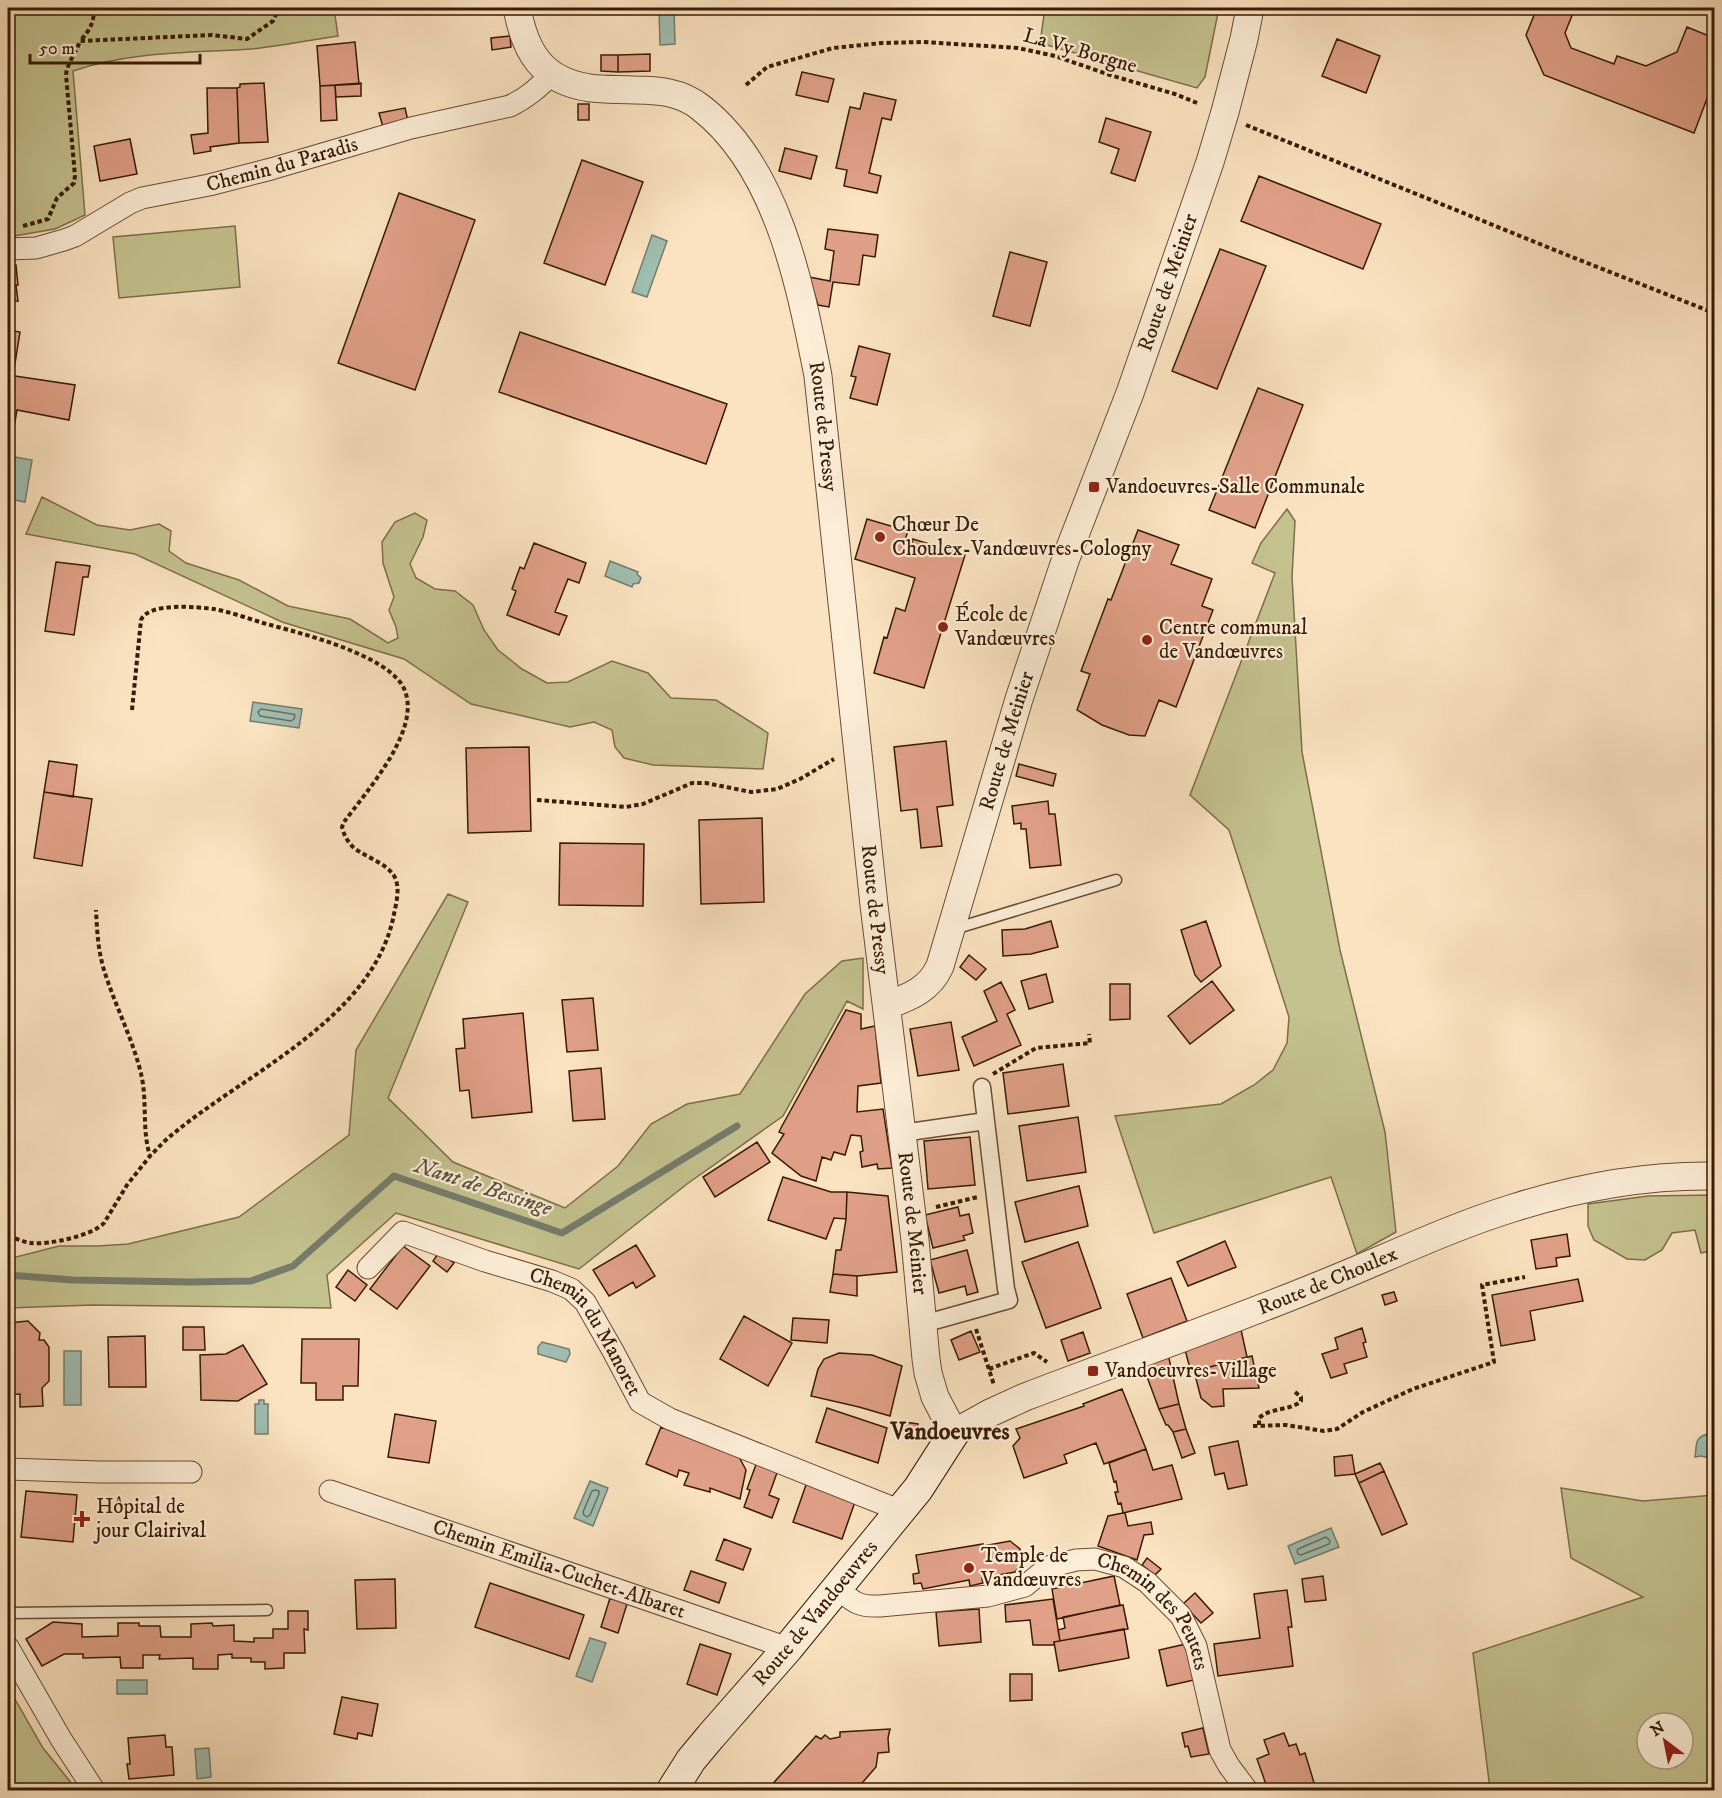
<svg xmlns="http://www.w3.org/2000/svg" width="1722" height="1798" font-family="'IM FELL DW Pica',serif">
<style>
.green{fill:#c4c28f;stroke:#7e6e4a;stroke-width:1.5;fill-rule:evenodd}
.water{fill:#9fbeb1;stroke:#767c6c;stroke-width:1.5}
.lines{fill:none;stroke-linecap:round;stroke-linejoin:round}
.shore{stroke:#6c6c5b;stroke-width:1.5}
.stream{stroke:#767c6c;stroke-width:7}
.building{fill:#e1a189;stroke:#381a05;stroke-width:1.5}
.service-casing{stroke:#694c34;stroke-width:13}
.pedestrian-casing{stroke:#694c34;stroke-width:19}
.minor-casing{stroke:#694c34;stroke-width:23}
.tertiary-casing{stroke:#694c34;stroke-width:29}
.secondary-casing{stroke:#381a05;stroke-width:32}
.path{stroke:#381a05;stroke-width:4;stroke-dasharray:4.5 3;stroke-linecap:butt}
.service{stroke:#fcedd7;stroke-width:10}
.pedestrian{stroke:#fcedd7;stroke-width:16}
.minor{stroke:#fcedd7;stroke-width:21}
.tertiary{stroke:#fcedd7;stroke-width:27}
.secondary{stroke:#fcedd7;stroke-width:30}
.poi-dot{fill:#8f2418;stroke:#fcedd7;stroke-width:2}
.labels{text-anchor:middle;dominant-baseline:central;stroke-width:4.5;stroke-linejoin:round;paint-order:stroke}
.street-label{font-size:21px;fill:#381a05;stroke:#fcedd7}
.poi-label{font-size:21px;fill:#381a05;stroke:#fcedd7;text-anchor:start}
.water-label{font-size:22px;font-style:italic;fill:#5c5341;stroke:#fcedd7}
.quarter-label{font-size:24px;font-weight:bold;fill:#381a05;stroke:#fcedd7}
</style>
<rect width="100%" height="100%" fill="#fbe3c1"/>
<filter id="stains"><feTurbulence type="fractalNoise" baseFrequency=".00333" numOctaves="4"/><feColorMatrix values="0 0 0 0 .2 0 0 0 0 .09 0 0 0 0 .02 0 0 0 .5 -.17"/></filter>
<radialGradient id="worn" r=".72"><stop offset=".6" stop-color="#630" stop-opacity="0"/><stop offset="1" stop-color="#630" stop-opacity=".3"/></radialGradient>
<path class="green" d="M8,8H334L338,36C309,40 280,46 251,49C192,53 130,51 73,71L85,215L55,229L8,237Z
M1045,8H1219L1205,77L1197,88L1040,43Z
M235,226L240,287L119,298L113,237Z
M42,497L97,525L130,530L159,524L171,531L169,551L186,563L239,580L288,606L350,619L388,643L398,638L396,627L389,610L394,597L383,563L382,542L395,522L415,513L427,520L423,537L410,564L416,578L435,589L455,591L473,605L484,630L498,650L522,669L547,683L568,682L612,661L648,673L671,698L716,700L768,733L763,769L653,765L624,758L615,747L612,730L594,722L570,727L471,704L404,659L282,622L135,554L26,534Z
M1287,509L1295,521L1292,577L1302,752L1340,950L1385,1132L1396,1232L1357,1254L1331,1177L1154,1233L1115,1116L1221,1104L1254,1085L1273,1070L1287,1043L1289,1017L1229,830L1190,795L1275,573L1252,563L1261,543Z
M448,894L468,902L388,1098L453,1162L565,1208L618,1166L651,1124L687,1104L740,1094L805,994L842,961L863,958V1009L847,1001L783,1116L687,1184L579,1269L396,1213L327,1275L331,1308L92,1305L8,1308V1259L59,1246H98L128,1244L239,1217L349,1135L356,1050Z
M1714,1195V1250L1701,1253L1695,1230L1672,1233L1662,1250L1645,1260L1627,1259L1594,1240L1588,1226V1204L1648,1196Z
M1561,1488L1643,1501L1714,1495V1790H1487L1490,1789L1473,1653L1643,1597L1571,1558ZM1647,1723H1683V1759H1647Z
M8,1687L43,1748L77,1790H8Z"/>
<path class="water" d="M674,8L675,44L660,45L659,9Z
M652,235L667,241L647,297L632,292Z
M15,457L32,460L25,502L9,499Z
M610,561L638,572L637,574L641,578L639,583L633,584L632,587L605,576Z
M253,702L302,709L299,728L250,721Z
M542,1342L569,1349L570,1354L566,1362L538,1354V1347Z
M64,1351H81V1405H64Z
M259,1400H264V1404H268V1434H255V1404H259Z
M1707,1434H1714V1459L1701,1456L1695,1457C1697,1445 1694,1438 1707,1434Z
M590,1481L608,1488L593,1526L574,1518Z
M1331,1528L1339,1547L1295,1564L1288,1546Z
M590,1638L606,1643L592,1682L576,1676Z
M117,1680H147V1694H117Z
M209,1748L211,1777L197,1779L195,1749Z"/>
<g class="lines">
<path class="shore" d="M261,709L292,714L295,715L294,719L291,721L260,716L258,712Z
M595,1490L599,1491V1494L590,1515L587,1517L584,1515L583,1512L592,1491Z
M1326,1537L1330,1541L1329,1544L1301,1555L1298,1554L1297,1551L1298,1549Z"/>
<path class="stream" d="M8,1275L73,1280L189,1282L251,1281L293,1266L394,1176L562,1233L737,1126"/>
</g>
<path class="building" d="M1537,8H1575L1565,33L1571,48L1614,64L1617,56L1646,66L1677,52L1687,27L1714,38V80L1694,133L1544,75L1526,35Z
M510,36L511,47L492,50L491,38Z
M1337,39L1380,56L1366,93L1322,76Z
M355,42L359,84L320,86L317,46Z
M650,54V71L618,72V55Z
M601,55H618V72L601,71Z
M802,72L834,79L828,102L796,95Z
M264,83L268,142L239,143L237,88L240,87V84Z
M361,83V96L336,97L335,85Z
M335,85L337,120L321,121L320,86Z
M207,88H237L239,143L210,147L211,151L194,154L191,135L208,133Z
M864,93L896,100L891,120L882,118L869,173L881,176L877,193L844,186L847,170L836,168L850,107L860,109Z
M578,104H589V120H578Z
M405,108L408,121L383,127L379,113Z
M1106,118L1151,132L1135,181L1111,173L1119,149L1099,142Z
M130,139L137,174L100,181L94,146Z
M785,148L817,156L811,179L779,171Z
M582,160L643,182L605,285L544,263Z
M1259,176L1381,224L1363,269L1241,221Z
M399,193L475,220L415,390L338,363Z
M828,229L878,235L875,257L863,255L859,285L833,282L829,307L818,305L809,277L830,281L834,251L825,249Z
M1220,249L1266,266L1217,389L1172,371Z
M1010,252L1047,262L1030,326L993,316Z
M16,265L18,285L8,286V266Z
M16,285L18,301L8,302V286Z
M8,330L20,332L16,357L8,356Z
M520,332L727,404L706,464L499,392Z
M859,346L890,354L877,405L850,398L856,377L851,376Z
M8,356L16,357L13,376L8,375Z
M8,375L75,385L69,420L17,410L11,444L8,443Z
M1258,388L1303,405L1255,528L1209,510Z
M867,519L908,531L902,549L910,551L913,539L965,555L924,688L874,673L884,637L887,638L896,608L905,611L915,578L855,559Z
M1138,530L1179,545L1171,564L1212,579L1202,606L1213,610L1176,707L1159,700L1145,736L1129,735L1102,725L1077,710L1090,674L1081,671L1108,599L1111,600Z
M534,543L586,563L579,583L568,579L555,612L567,616L559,635L507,615L516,591L512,589L520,567L524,569Z
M56,562L90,566L88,577H83L74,635L45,631Z
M946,741L953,805L937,807L942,846L921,848L917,809L901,811L894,747Z
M529,747L531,831L468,833L466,748Z
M49,761L77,765L73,797L44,792Z
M1019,764L1056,774L1053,786L1016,776Z
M44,792L92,799L82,866L34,858Z
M1048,801L1049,814H1055L1061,865L1030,868L1026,829H1021V823L1014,824L1012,806Z
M762,818L764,902L701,904L699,820Z
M560,843L644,844L643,906L559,905Z
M1051,921L1058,947L1031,954L1003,956L1002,930L1025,929Z
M1206,921L1221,966L1201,982L1195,975L1181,930Z
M969,955L986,969L976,980L960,967Z
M1046,974L1053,1002L1029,1009L1021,981Z
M1212,981L1234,1010L1190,1044L1168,1016Z
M1001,982L1015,1010L1007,1014L1021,1045L974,1066L962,1037L997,1021L984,991Z
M1110,984H1130V1019L1110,1020Z
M593,998L598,1050L567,1052L562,1000Z
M846,1010L861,1014V1029L875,1026L881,1083L858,1086L857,1112L883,1109L892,1168L878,1169L877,1164L862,1167L860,1152L863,1151L861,1136L851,1135L845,1155L834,1152L831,1160L822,1157L816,1181L801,1176L772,1153L784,1134L779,1132L782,1126Z
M523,1013L532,1112L472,1118L469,1090L460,1091L456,1049L465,1048L463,1019Z
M951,1022L959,1070L918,1076L910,1029Z
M1063,1064L1069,1106L1008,1114L1003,1073Z
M601,1068L605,1119L573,1121L569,1071Z
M1078,1117L1086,1172L1027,1181L1019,1126Z
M970,1137L975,1185L928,1189L924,1141Z
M757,1142L770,1162L715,1197L703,1177Z
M783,1177L831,1192H847L846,1219L834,1218L826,1239L768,1220Z
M1079,1186L1088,1226L1025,1242L1015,1202Z
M847,1192L888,1196L897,1272L857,1276L833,1274L836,1250H841L846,1219Z
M958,1207L960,1216L969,1214L973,1233L963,1236L965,1240L933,1248L925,1215Z
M1567,1234L1570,1256L1556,1258L1557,1266L1536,1269L1531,1240Z
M1225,1241L1236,1267L1188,1286L1177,1262Z
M1078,1242L1101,1308L1046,1328L1022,1262Z
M636,1245L655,1276L636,1288L633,1282L609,1296L593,1270Z
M403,1246L430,1266L397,1309L370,1289Z
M967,1250L978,1292L967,1295L965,1286L939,1293L930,1260Z
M439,1252L454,1263L447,1272L433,1261Z
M348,1270L367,1285L355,1301L336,1287Z
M833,1274L857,1276V1296L830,1292Z
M1171,1278L1187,1321L1143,1338L1127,1294Z
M1578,1279L1583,1301L1530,1311L1535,1340L1501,1346L1492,1295Z
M1394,1292L1397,1301L1385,1305L1382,1295Z
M744,1316L792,1343L768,1386L720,1359Z
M793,1318L829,1320L827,1343L791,1340Z
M28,1321L40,1333L39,1340H44L49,1347V1381L42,1388L43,1406L20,1407V1394L8,1395V1323Z
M1240,1325L1247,1357L1191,1372L1184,1346Z
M183,1327H204L205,1350H183Z
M1362,1328L1366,1342L1363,1343L1367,1357L1344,1364L1347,1373L1331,1378L1322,1354L1338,1349L1335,1338Z
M971,1331L980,1352L959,1360L951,1340Z
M1083,1332L1090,1353L1068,1361L1061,1340Z
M145,1336L146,1387H109L108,1337Z
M302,1339H359L358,1386H343V1400H316V1383H301Z
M243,1345L267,1384L238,1401L201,1400L200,1355L226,1354Z
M839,1353L872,1355L902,1366L890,1416L859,1407L811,1396L818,1369L824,1359Z
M1168,1354L1179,1404L1159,1409L1143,1366Z
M1252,1356L1259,1388L1223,1389L1224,1406L1212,1407L1201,1398L1194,1371Z
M1122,1389L1146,1449L1104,1464L1096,1443L1064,1455L1067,1463L1024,1478L1013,1446L1020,1438L1016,1429L1084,1406L1083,1404Z
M1179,1404L1186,1429L1173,1432L1168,1425H1166L1159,1409Z
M827,1408L887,1428L878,1463L816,1442Z
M395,1414L436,1421L429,1463L388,1457Z
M897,1421L918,1424L916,1438L895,1433Z
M661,1427L739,1457L746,1470L740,1499L710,1488V1492L684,1485L689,1473L679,1470L677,1477L646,1464Z
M1186,1429L1195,1453L1182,1458L1173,1432Z
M1238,1441L1247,1485L1228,1489L1224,1473L1215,1475L1209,1447Z
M1146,1449L1153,1470L1172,1465L1182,1499L1123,1513L1121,1503L1118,1504L1115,1492H1118L1116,1481L1114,1482L1109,1463Z
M1352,1455L1355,1474L1335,1476L1334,1457Z
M757,1462L778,1470L769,1495L779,1499L772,1518L744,1507L750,1490L747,1489Z
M1380,1463L1384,1471L1359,1483L1355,1474Z
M1384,1471L1407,1524L1382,1535L1359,1483Z
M807,1482L856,1499L842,1539L793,1522Z
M26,1491L77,1495L73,1542L21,1537Z
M1123,1513H1125L1128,1526L1151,1522L1153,1534L1144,1535L1137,1560L1098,1546L1108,1516Z
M724,1539L751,1549L743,1570L716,1560Z
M1010,1541L1020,1549L1022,1563L1015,1572L982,1578L983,1583L970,1586L969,1580L923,1589L921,1583L914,1584L913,1574L919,1573L916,1555L983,1544V1546Z
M1147,1558L1161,1569L1155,1575L1142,1565Z
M691,1571L726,1583L719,1603L684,1590Z
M1114,1576L1120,1605L1057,1619L1052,1589Z
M1323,1576L1326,1600L1305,1602L1302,1579Z
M395,1579L396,1628L357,1629L355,1580Z
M490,1583L584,1615L569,1659L475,1627Z
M1287,1590L1292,1627H1288L1293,1666L1218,1676L1214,1644L1260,1638L1254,1594Z
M1195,1593L1213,1613L1201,1623L1183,1604Z
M610,1598L627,1604L618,1633L601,1627Z
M1053,1599L1060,1641L1054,1642V1645H1033L1030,1620L1006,1622L1005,1605Z
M1123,1605L1128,1629L1060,1641L1058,1630L1065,1628L1063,1617Z
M979,1609L981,1642L939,1646L936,1612Z
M288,1611H308V1630L304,1629L305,1653H284V1668L265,1669V1662H251V1658H232V1654L218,1655V1669H193V1658L159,1659L160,1655H143V1668H121L120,1657L83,1658V1654H64L42,1666L26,1639L53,1622L82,1624V1637L118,1636V1623H139V1626H160L161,1637H191V1624L212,1623L213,1626L234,1625V1641L254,1642V1638H273V1629H288Z
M1124,1629L1129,1658L1059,1671L1054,1642Z
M700,1644L731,1654L717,1695L687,1684Z
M1186,1644L1194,1680L1167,1686L1159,1650Z
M1010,1674H1032V1700L1010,1701Z
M342,1697L378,1704L372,1736L358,1733L357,1739L334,1734Z
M1203,1728L1209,1754L1191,1757L1188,1746L1185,1747L1182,1733Z
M890,1729L888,1738L889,1752L878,1753L876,1767L856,1790H767L816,1736L821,1739L825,1735L830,1739L840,1737V1732Z
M1284,1733L1289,1746L1296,1744L1300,1755L1305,1753L1315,1786L1300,1790H1268L1257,1759L1269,1754L1264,1740Z
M165,1735L166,1747H172L174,1775L129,1779L127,1764H130L128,1738Z"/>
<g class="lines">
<g class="service-casing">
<path id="service" d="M954,929L1116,880
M8,1613L267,1610"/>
</g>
<g class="pedestrian-casing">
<path id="pedestrian" d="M982,1087L986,1121
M902,1133L986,1121L1006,1289L1009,1300L923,1324"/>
</g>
<g class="minor-casing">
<g id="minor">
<path id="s1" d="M8,249L36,248L64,240L75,236L130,203L142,198L209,185L271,169L411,128L510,106C527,98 539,87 552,74"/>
<path id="s2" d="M368,1268L403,1232L485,1261L552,1281L571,1289L585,1302L613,1351L640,1402L670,1419L901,1511"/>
<path d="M8,1469L99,1472H191"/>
<path id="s3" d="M330,1491L788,1648"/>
<path id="s4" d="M837,1588C853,1602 858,1607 880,1606L988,1596L1025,1586L1048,1567L1076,1560L1095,1559L1124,1567L1147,1582L1181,1616L1196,1646L1220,1750L1229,1766L1247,1790"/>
<path d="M8,1647L61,1739L94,1790"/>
</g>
</g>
<g class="tertiary-casing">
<g id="tertiary">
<path id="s5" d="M517,8C525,52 542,81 590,88C605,90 621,89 635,90C658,90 681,92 700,107C778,167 800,285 818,376L874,905L915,1240L926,1359L928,1373L935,1397L954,1433L990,1413L1025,1397C1122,1360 1219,1326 1315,1287C1381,1261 1445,1229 1513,1208C1579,1187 1646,1175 1714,1176"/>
<path id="s6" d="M888,1005C910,997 930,989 940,966L1019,699L1066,558L1130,393L1210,162L1225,112L1244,39L1250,8"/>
</g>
</g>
<g class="secondary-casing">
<g id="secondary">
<path id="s7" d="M672,1790L691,1760L711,1736L788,1648L918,1489L954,1433"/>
</g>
</g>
<path class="path" d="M94,8C94,23 90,30 80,41L212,35L247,39L273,21L279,8
M746,85L767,67L833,48L882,43L923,42L1018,48L1055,56L1113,76L1175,94L1197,103
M1246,125L1567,255L1714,313
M23,226L48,219L57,198L74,183L75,176L66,75C67,63 76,53 80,41
M132,710L141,620C148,602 198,607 214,609C230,612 247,618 263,623C300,633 340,643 375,662C387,669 402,679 406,694C418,734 366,792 344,822L342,827C344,835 347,841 353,847C365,858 394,864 397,884C399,895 395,908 393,919C370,1020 246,1073 173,1134C165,1140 158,1148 150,1156
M537,800L626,807L643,804L692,783H706L751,792L777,789L800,779L834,759
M993,1074L1036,1048L1090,1043L1089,1034
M936,1207L978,1197
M8,1236C15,1238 23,1242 31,1243C48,1245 92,1236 104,1223L127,1185L150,1156C142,1130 147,1105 142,1078C134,1041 115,1006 104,970C98,950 97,931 96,910
M976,1329L994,1385
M989,1369L1034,1353L1047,1362
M1259,1425V1418C1272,1407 1290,1411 1301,1401V1397L1295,1392
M1253,1426L1286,1425L1324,1431L1337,1429L1363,1412L1413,1389L1494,1362L1482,1285L1525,1277"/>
<use href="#service" class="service"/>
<use href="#pedestrian" class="pedestrian"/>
<use href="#minor" class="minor"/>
<use href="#tertiary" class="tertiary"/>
<use href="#secondary" class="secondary"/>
</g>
<g class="poi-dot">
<rect x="1088" y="481" width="12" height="12" rx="3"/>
<circle cx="880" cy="537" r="6"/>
<circle cx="943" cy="627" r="6"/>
<circle cx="1147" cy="640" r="6"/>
<rect x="1087" y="1365" width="12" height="12" rx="3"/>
<path d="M79 1510h6v6h6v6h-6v6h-6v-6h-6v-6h6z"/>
<circle cx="969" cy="1568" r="6"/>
</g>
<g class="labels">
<g class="street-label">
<text transform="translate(1080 51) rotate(16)">La Vy Borgne</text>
<text stroke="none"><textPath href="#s1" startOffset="290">Chemin du Paradis</textPath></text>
<text stroke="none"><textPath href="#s6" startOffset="788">Route de Meinier</textPath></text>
<text stroke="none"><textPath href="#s5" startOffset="582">Route de Pressy</textPath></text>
<text stroke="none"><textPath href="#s6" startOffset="302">Route de Meinier</textPath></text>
<text stroke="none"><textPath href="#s5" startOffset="1068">Route de Pressy</textPath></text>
<text stroke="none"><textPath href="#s5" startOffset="1384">Route de Meinier</textPath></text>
<text stroke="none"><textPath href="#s5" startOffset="2004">Route de Choulex</textPath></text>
<text stroke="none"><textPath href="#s2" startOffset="268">Chemin du Manoret</textPath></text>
<text stroke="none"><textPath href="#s3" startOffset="242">Chemin Emilia-Cuchet-Albaret</textPath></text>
<text stroke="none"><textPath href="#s7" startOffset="228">Route de Vandoeuvres</textPath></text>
<text stroke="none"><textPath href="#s4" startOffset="356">Chemin des Peutets</textPath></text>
</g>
<g class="poi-label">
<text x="1106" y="487">Vandoeuvres-Salle Communale</text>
<text x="892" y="525">Chœur De<tspan x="892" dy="24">Choulex-Vandœuvres-Cologny</tspan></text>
<text x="955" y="615">École de<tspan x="955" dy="24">Vandœuvres</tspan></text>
<text x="1159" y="628">Centre communal<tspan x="1159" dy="24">de Vandœuvres</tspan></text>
<text x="1105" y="1371">Vandoeuvres-Village</text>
<text x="96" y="1507">Hôpital de<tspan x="96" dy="24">jour Clairival</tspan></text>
<text x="981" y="1556">Temple de<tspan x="981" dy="24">Vandœuvres</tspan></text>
</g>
<g class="water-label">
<text transform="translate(483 1187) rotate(18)">Nant de Bessinge</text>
</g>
<g class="quarter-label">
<text x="950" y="1432">Vandoeuvres</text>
</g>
</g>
<rect width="1722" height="1798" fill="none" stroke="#fbe3c1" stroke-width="30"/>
<rect x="9" y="9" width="1704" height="1780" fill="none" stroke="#381a05" stroke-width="3"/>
<rect x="15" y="15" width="1692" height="1768" fill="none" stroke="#381a05" stroke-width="1.5"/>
<g transform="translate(1665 1741) rotate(328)"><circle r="28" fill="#fcedd7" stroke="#ae9983" stroke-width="1.5"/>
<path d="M0-4.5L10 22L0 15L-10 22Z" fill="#8f2418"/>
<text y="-9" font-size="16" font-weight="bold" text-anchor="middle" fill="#381a05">N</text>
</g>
<path d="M30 54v9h170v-9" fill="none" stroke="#381a05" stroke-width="3"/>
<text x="39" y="54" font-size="18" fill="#381a05" stroke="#fcedd7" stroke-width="4.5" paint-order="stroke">50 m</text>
<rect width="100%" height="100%" filter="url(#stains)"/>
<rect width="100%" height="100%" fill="url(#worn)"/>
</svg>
